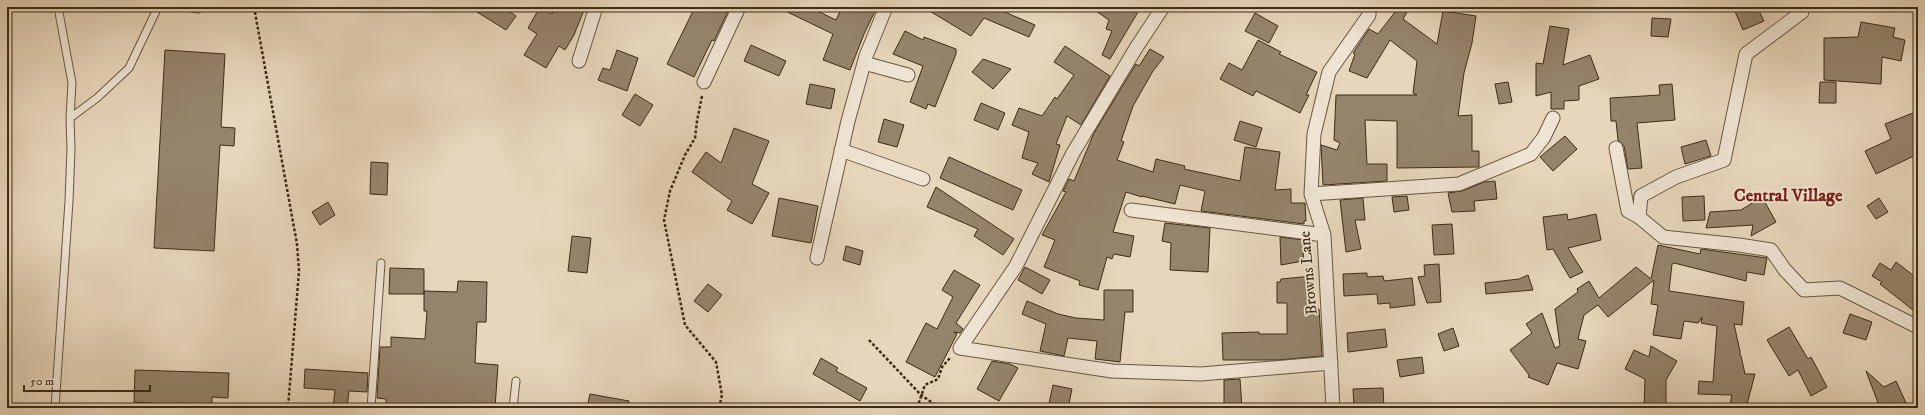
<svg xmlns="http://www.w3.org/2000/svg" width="1925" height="415" font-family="'IM FELL DW Pica',serif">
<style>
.building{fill:#95846c;stroke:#3d2c16}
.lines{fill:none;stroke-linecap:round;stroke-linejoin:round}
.service-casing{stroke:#68563f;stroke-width:9}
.minor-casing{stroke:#68563f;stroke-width:15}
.path{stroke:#3d2c16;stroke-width:2.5;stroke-dasharray:3 2;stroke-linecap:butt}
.service{stroke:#efe4d3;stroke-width:7}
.minor{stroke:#efe4d3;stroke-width:13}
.labels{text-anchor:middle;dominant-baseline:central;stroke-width:3.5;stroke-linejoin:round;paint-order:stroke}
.street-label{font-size:16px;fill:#3d2c16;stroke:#efe4d3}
.quarter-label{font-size:18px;font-weight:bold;fill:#7a1f14;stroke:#efe4d3}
</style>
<rect width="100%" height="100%" fill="#e7d6bb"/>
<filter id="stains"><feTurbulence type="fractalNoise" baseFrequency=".005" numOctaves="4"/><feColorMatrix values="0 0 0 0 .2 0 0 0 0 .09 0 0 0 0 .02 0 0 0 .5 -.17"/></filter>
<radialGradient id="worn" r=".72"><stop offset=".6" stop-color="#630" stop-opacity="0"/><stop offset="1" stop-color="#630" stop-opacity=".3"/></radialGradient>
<path class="building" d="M469,7H502L516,16L506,30Z
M540,7L552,14L555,7H577L584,10L574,35L565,50L559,46L546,68L524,55L537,34L528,28Z
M695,7H730L714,41L712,40L694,77L667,64Z
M777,7H809L836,20L842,7H877L864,34L850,70L823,60L833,34Z
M923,7H993L1035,25L1029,37L984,18L971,36Z
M1090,7H1141L1110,59L1102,55L1112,31L1106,29L1109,20Z
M1399,7L1407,12L1403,19L1437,44L1443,11L1476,16L1472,43L1464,73L1458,116L1472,115V151H1479V167L1397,168V121L1365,120L1367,164H1387V181L1323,185L1321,145L1337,150L1340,143L1334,140L1336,95H1417L1413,93L1417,61L1390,40L1367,78L1349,71L1355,54L1353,53L1369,29L1378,34Z
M1733,7H1757L1764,21L1743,30Z
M1255,13L1278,26L1269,43L1245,31Z
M1652,18L1671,19L1668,37L1651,36Z
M1861,22L1895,28L1893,37L1905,40L1901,61L1882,57L1881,84L1824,80V38L1858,37Z
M1550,26L1569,29L1563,65L1590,55L1599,79L1579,86V100L1564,101V109H1551V92L1536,96V63L1543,64Z
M905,31L923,40L924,37L956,49V54L935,107L928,104L926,109L910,102L923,66L893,54Z
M1258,40L1281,52L1279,54L1317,72L1306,95H1309L1300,113L1256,91L1253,96L1220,79L1229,63L1242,70Z
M751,45L786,61L779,76L744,61Z
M1065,46L1110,76L1081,125L1067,116L1056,144L1060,145L1049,182L1032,174L1038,163L1022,158L1029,132L1012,125L1019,108L1042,116L1055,97L1057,99L1074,75L1054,62Z
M1150,49L1164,57L1153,71L1133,106L1121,141L1124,142L1117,160L1153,172L1156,159L1185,166L1184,169L1240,181L1245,147L1280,152L1275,190L1291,189V203H1305L1306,221H1304V224L1201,211L1205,191L1180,185L1175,204L1142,196V197L1126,192L1113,232L1134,236L1130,257L1114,254L1112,259L1107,257L1098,290L1079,285L1080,281L1044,267L1055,240L1042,235L1066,192L1063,191L1069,179L1074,181L1094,133L1136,64L1139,66Z
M165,50L225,54L221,127L235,128L234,146L220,145L214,251L154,248Z
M617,50L638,58L627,91L598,80L603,68L610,70Z
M983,59L1011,69L993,89L972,72Z
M1508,82L1512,102L1499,104L1495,84Z
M1820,82H1836V103H1819Z
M810,84L835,89L831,109L806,104Z
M1672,84L1675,120L1637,123L1642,168L1628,169L1624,146L1618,140L1616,121H1611L1610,98L1660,95L1659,85Z
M635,94L653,105L640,126L622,115Z
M981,103L1005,113L998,130L974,120Z
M1918,111V154L1876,174L1865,151L1891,139L1885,124Z
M884,119L904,125L897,147L878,142Z
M1240,121L1262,128L1256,147L1234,140Z
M734,128L769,141L752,184L769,193L752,224L727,210L732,201L692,172L706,152L721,163Z
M1565,136L1577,149L1553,171L1540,157Z
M1706,140L1711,156L1685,164L1681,147Z
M949,157L1022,190L1013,210L940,178Z
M371,162L388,163L387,195L370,194Z
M1495,181L1497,199L1474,201L1475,211L1452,212L1448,193L1462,191L1484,182Z
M936,187L1014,239L1003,255L974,236L978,229L927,207Z
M1407,196L1409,210L1394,212L1392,197Z
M1704,196L1705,220L1683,221L1682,197Z
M1762,197L1776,222L1751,236L1753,225L1706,228L1710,212L1741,210Z
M779,198L818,206L811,243L772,236Z
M1363,198L1365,220H1355L1361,249L1346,252L1340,200Z
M1879,198L1888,212L1876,219L1867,206Z
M328,202L335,215L320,225L312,212Z
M1567,214L1568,220L1596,214L1601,240L1568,248L1583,272L1570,278L1553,249L1547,250L1543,217Z
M1165,223L1210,228L1208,272L1170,270L1171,243L1162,241Z
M1452,224L1454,254L1434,255L1432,225Z
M572,236L591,238L587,273L568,271Z
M1280,237L1304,240L1303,261L1281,265Z
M1658,245L1700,254L1701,249L1767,258L1764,275L1747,272L1746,281L1674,263L1672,264L1669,291L1744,302L1742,325L1734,324L1740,351V356H1741L1745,374H1755L1746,408H1729L1732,395L1698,394L1699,381L1713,382L1717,326L1701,323L1702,317L1698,323L1684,321L1681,339L1653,335L1658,305L1651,304L1654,280L1608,317L1598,305L1584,315L1578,339L1586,341L1578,369L1557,363L1548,385L1528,377L1529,375L1510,350L1532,333L1526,324L1542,313L1555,348L1560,346L1555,309L1578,292L1577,289L1589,281L1599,298L1636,267L1651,279Z
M846,246L863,251L860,265L843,260Z
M1896,262L1918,279V314L1880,284L1882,282L1872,276L1880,263L1891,270Z
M1439,264L1441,302L1427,303L1418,277L1425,276L1424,265Z
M1025,267L1050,280L1042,294L1018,280Z
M390,268L424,269V294H389Z
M954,270L980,285L956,323L963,329L960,333L954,332L957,334L935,377L906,362L926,323L937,329L953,297L942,290Z
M1367,273V277L1383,276L1384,281L1412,278L1415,305L1390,308V303L1378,304L1377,294L1344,296L1343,274Z
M1528,275L1533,290L1486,294L1485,283L1519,279Z
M1313,276V310L1319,309L1322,356L1278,360H1223L1222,333L1259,332V334H1287V303H1277V282H1280L1281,279Z
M458,281L487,282L486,322H477L475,363L498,365L495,408H386V399L377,398L380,347H391V337L425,339L427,311H424V291L457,292Z
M708,284L722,295L708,312L694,301Z
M1104,290H1133V312H1125L1120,362L1095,359L1097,341L1068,338L1064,356L1040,351L1046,324L1022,314L1027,301L1058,314L1076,318L1104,320Z
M1850,314L1872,322L1866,340L1843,333Z
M1789,327L1808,359L1811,357L1827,387L1811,396L1798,370L1789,376L1767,340Z
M1453,328L1459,346L1444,351L1438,334Z
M1385,329L1387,347L1348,352L1347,333Z
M1651,346L1677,361L1666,380V408H1644L1645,379L1625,369L1634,350L1649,357Z
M1422,357L1424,373L1400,377L1397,360Z
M821,358L838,368L836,371L867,388L860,401L813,374Z
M992,361L1010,364L1018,368L999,401L977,389Z
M305,369L368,373L367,392L349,391L347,408H333L335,390L304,388Z
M135,370L229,373L228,398L212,397V405L180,403V408H165V404L134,402Z
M1866,371L1884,387L1896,381L1906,403L1892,408H1880Z
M1240,379L1242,408H1224V380Z
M1053,385L1072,389L1068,408H1048Z
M1383,388L1384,408H1354L1353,389Z
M590,394L629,401L628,408H587Z"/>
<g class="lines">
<g class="service-casing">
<path id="service" d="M58,7L72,83L70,118
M185,7L198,9
M55,408L69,201L71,149L70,118L97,98L129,68L158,7
M371,408L381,263
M513,408L516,381"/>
</g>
<g class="minor-casing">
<path id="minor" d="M1163,7L1136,48L1073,153L1016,266L960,348L1112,371L1201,374L1331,363
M579,61L596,7
M864,63L908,75
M704,82L739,7
M1616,148L1628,211L1639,217L1663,237L1739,245L1771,250L1785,270L1804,290L1840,288L1918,327
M841,150L923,179
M1311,194L1459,184L1531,154L1544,137L1553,118
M1131,210L1324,235
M1639,217L1641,196L1676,177L1724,160L1746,54L1802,12L1801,7
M817,258L848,121L866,56L886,7
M1333,408L1324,235L1311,194L1314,134L1329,72L1369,15V7"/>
</g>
<path class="path" d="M254,7L297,244L299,271L288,408
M702,96L697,121L695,138L685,155L670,191L664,220L685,325L716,362L722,395L719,408
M869,340L921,395L940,408
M917,408L925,385L938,379L942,367L950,358"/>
<use href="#service" class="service"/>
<use href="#minor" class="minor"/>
</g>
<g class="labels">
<g class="street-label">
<text transform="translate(1308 273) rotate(-95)">Browns Lane</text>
</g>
<g class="quarter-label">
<text x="1788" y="196">Central Village</text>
</g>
</g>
<rect width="1925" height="415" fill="none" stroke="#e7d6bb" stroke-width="24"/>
<rect x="8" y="8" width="1909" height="399" fill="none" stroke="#3d2c16" stroke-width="2"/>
<rect x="12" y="12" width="1901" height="391" fill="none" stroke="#3d2c16"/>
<path d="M24 385v6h126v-6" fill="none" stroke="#3d2c16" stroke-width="2"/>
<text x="30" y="385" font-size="12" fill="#3d2c16" stroke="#efe4d3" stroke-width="3" paint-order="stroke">50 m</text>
<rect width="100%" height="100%" filter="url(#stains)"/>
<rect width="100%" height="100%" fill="url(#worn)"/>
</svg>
